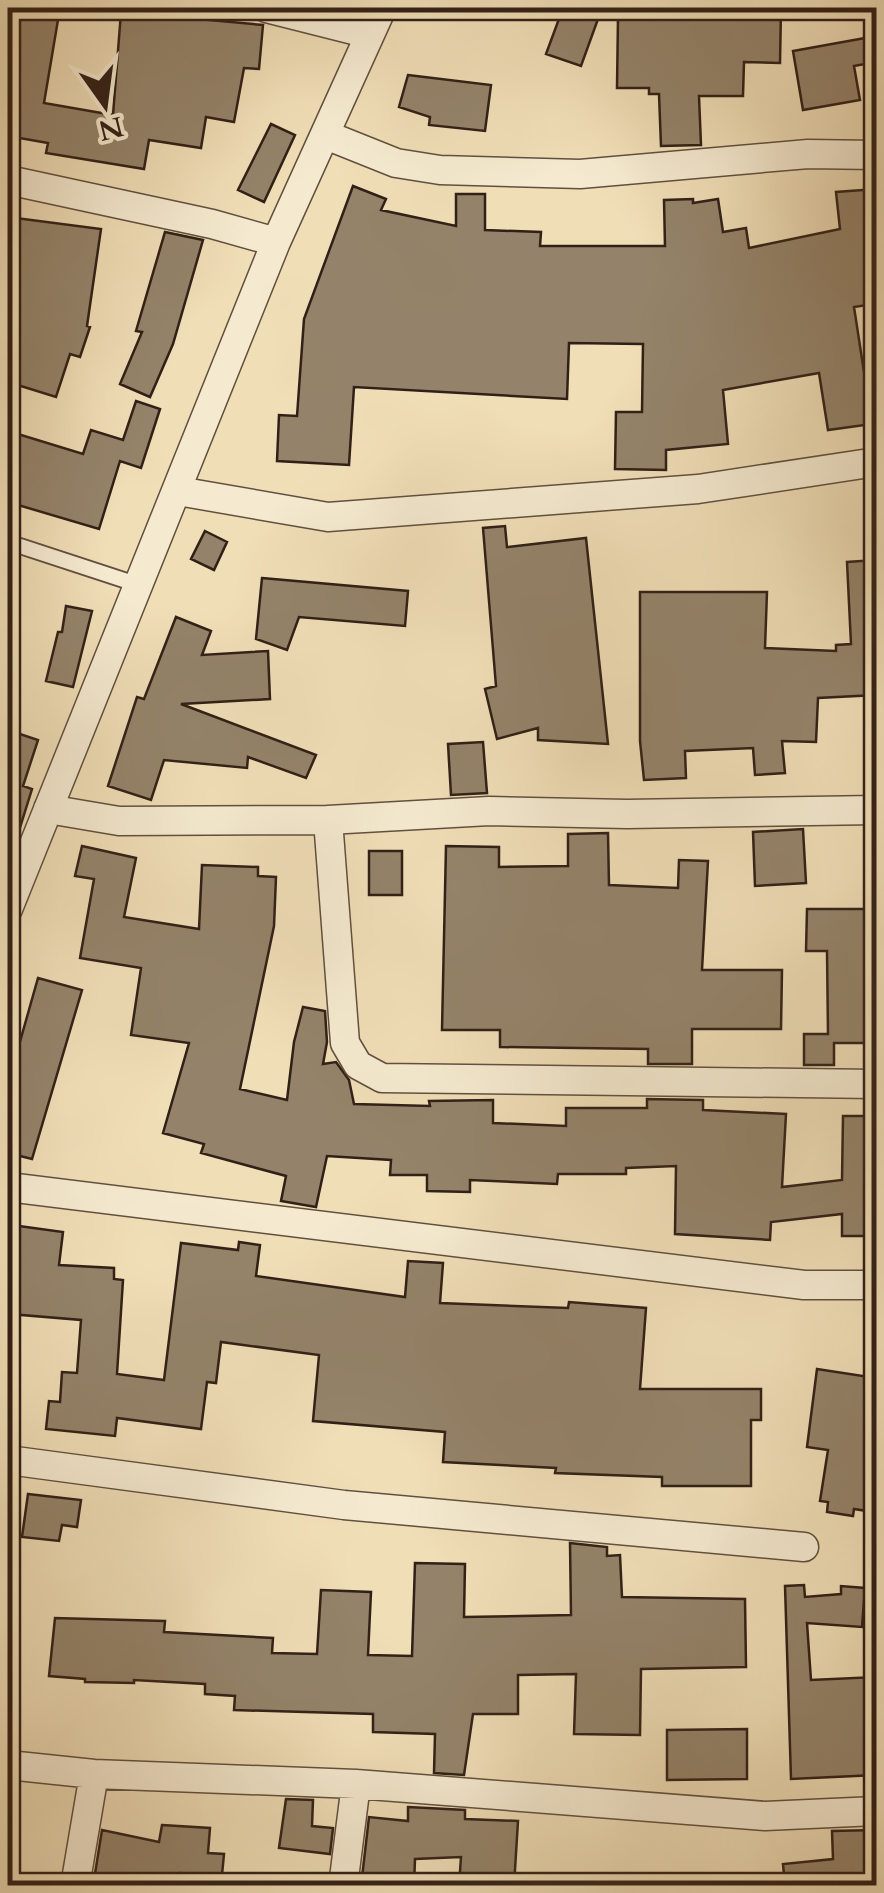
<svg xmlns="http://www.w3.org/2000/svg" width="884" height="1893" font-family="Cardo,serif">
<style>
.building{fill:#94836a;stroke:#312017;stroke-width:2.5}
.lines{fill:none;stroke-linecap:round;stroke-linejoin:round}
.lane-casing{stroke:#61503f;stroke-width:18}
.street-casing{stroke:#61503f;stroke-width:31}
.lane{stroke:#f5ead0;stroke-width:14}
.street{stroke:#f5ead0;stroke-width:28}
</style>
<rect width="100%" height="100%" fill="#f0deb7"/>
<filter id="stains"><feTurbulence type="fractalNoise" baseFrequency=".002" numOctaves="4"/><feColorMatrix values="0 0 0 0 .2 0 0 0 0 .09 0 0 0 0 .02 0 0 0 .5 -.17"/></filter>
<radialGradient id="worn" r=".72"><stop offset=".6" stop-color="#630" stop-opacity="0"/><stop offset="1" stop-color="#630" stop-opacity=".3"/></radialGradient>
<path class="building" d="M8,8H60L44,103L113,115L121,12L263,25L259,69L244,68L234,122L206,117L201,148L149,140L144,169L46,153L48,143L8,136Z
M563,8L598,19L581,66L546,54Z
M702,8H781L780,63L744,62L743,96H699L701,145L661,146L659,94H649V88H617L618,17H702Z
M876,36V62L854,66L860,100L803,110L793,51Z
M408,75L491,85L485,131L429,125L430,117L399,107Z
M271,124L295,135L264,202L238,190Z
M353,186L386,199L381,210L456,226V194H485V230L541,232L540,246H665L664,200L693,199V203L718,199L723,232L746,228L749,248L840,229L836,192L876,189V299H866L867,305L854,307L872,424L828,430L819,373L723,390L728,444L666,450V470L615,469L616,412H642L643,344L569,343L567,399L354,387L349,465L277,461L279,415L297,416L304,319Z
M8,217L101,229L87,326L90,327L80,357L70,354L56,397L8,382Z
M165,232L203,240L173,344L150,397L120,384L142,332L136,331Z
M136,401L160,409L141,468L120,461L99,529L8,502V431L83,454L91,430L123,440Z
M505,526L507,547L586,538L608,744L538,740V728L497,739L485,689L496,686L483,528Z
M205,531L227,542L214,570L191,559Z
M876,560V695L818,698L816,742L782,741L785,773L755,775L753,748L685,751L686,778L644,780L640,741V592H767L765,648L836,651V645L851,644L847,562Z
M262,578L408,591L405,626L299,617L287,650L256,639Z
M66,606L92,611L73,687L46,681L58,632H62Z
M176,617L211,631L202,655L268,651L270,699L181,704L316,755L306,778L248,757L247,768L164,760L151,800L108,786L137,697L144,699Z
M8,730L38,740L23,786L32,789L13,850L8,849Z
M483,742L487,793L451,795L448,744Z
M803,829L806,883L755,886L753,832Z
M608,833L609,885L678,888L679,860L708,861L702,970H782L781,1029H692V1064H648V1049L500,1047V1030H442L446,846L499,847V867L568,866V834Z
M82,846L136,858L124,917L199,929L202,865L258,867V876L276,877L274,926L240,1089L287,1100L294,1042L303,1007L325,1011L327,1042L323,1064L336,1062L349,1080L354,1104L430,1106L429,1101L493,1100V1123L566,1126V1108H647V1099L703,1100V1110L786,1114L782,1187L842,1180L843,1116H876V1236H842V1214L771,1222L770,1240L675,1234L676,1166L626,1168V1174H558L557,1184L470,1180V1192L427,1191V1175H390L391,1160L327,1156L316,1207L281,1201L286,1176L201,1153L204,1144L163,1133L189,1043L131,1035L141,968L80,958L94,879L75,876Z
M369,851H402V895H369Z
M807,909H876V1043H834V1065H804V1034H828L827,951H806Z
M38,978L82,990L32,1159L8,1153V1084Z
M19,1226L63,1232L59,1265L114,1268V1279L123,1280L117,1374L164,1380L181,1243L238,1250L239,1242L260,1245L256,1276L405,1297L408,1261L443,1263L440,1303L568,1308L569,1302L646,1308L640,1389H761V1420H751V1486H662V1477L555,1473L556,1468L443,1462L445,1432L313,1421L319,1355L221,1342L216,1383L207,1382L201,1429L117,1418L115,1436L46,1429L49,1401L60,1402L62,1372L77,1373L81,1320L10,1314Z
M817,1369L876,1378V1491L873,1512L854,1509L853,1516L827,1512L828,1502L820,1501L828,1450L807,1447Z
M28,1494L81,1500L77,1527L62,1525L59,1541L22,1537Z
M570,1543L607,1547V1556L620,1555L622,1597L745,1599L746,1667L641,1669L640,1735L574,1734L576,1674L518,1675V1714H473L464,1775L434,1773L435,1734L373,1732V1714L234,1710L235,1696L205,1694V1684L134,1680V1683L85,1682V1679L49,1676L55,1618L165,1621L164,1632L273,1638L272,1653L317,1654L321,1590L371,1592L368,1655L412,1656L415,1563L465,1564L464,1617L571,1615Z
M804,1585L805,1597L841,1594V1586L865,1588L862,1627L807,1623L811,1680L876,1677V1775L791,1779L785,1586Z
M747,1729V1779L667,1780V1730Z
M286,1799L313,1800L312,1826L333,1828L330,1854L279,1848Z
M408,1807L465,1810V1819L518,1821L514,1886H459L461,1857L415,1859L414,1886H361L369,1817L408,1821Z
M162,1825L210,1828L208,1853L224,1854L222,1875L180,1873L179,1886H93L102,1830L159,1842Z
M876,1830V1886H785L783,1864L833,1859L832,1831Z"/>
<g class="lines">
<g class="lane-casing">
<path id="lane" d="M20,546L139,585"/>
</g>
<g class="street-casing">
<path id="street" d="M266,8L369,34
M326,135L396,163L440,170L580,174L808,154L876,155
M8,180L212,224L276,242
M178,491L328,517L698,489L876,462
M48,809L119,821L328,820L489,811L627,814L876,810
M328,820L345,1043L358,1065L382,1078L876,1084
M8,909L276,242L382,8
M8,1187L804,1285H876
M8,1460L344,1505L804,1547
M8,1765L94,1774L356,1784L765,1816L876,1811
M75,1886L94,1774
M343,1886L356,1784"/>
</g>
<use href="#lane" class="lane"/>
<use href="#street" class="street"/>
</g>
<rect width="884" height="1893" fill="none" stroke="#f0deb7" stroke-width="40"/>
<rect x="10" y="10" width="864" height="1873" fill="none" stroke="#312017" stroke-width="5"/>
<rect x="20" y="20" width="844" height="1853" fill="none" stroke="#312017" stroke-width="2.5"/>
<g transform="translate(105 105) rotate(166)" stroke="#f5ead0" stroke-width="8" paint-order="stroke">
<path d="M0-8L18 38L0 25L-18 38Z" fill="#312017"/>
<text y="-15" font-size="28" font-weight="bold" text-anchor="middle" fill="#312017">N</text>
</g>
<rect width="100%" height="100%" filter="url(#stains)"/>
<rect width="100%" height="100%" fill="url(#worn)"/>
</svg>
